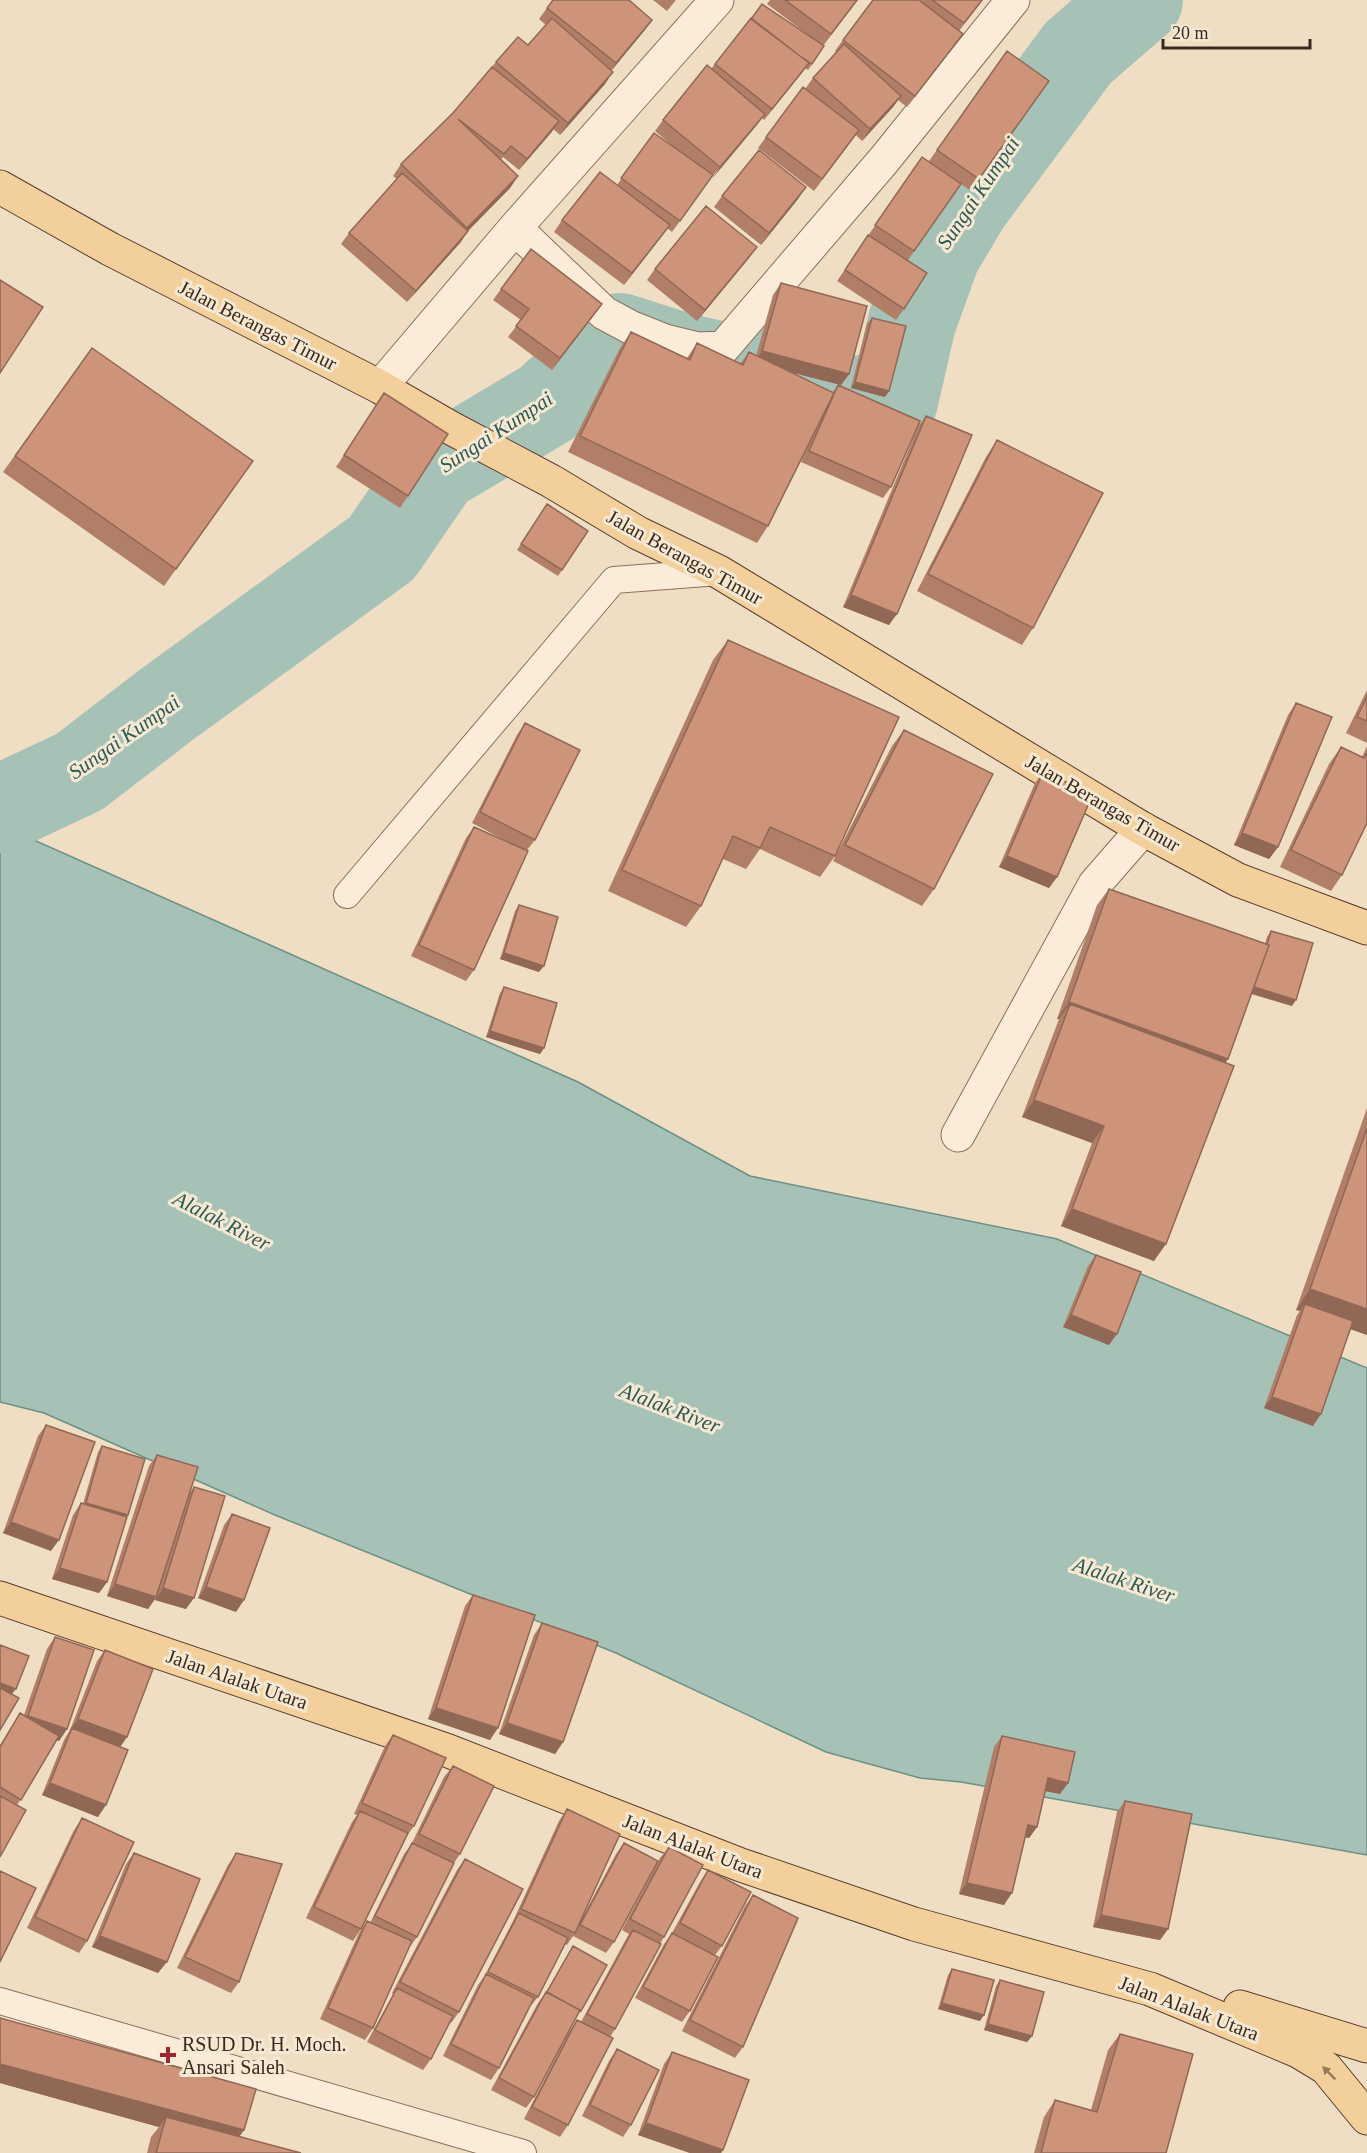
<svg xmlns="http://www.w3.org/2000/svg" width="1367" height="2153" font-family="Georgia,serif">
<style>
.water{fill:#a6c2b7;stroke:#6c9184;stroke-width:1.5}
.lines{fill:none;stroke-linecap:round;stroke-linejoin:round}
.river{stroke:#a6c2b7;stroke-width:88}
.lane-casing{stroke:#8b6f5a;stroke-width:28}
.street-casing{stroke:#8b6f5a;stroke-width:35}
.primary-casing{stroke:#583d2e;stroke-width:35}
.lane{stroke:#faecd8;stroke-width:26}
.street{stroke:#faecd8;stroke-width:33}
.primary{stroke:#f3cf9b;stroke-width:33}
.wall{fill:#b17f68}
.shaded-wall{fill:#906855}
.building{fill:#ce9479;stroke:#906855;stroke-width:1.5}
.oneway{fill:#967c5c}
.poi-dot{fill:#9b2835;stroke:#f6e9d4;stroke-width:2}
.labels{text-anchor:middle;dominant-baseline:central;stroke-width:6;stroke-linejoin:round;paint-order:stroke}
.street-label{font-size:20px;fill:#3a291e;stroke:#f6e9d4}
.poi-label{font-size:20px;fill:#3a291e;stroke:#f6e9d4;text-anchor:start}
.water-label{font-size:21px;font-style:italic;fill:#2d5a53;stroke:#f6e9d4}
</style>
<rect width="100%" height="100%" fill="#efdec4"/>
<path class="water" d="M0,825L578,1082L750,1176L1057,1239L1367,1368V1855L961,1782L920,1778L826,1752L616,1653L275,1515L44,1413L0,1402Z"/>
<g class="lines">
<path class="river" d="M0,809L79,772L166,705L382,548L436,469L547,403L620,337C659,349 698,364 738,367L849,399L894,401L912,322L937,253L966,204L1078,53L1139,0"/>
<g class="lane-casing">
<path id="lane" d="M347,895L614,580L719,572
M0,2001L523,2153"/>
</g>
<g class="street-casing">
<path id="street" d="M515,228L604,313L630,327L665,341L698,349L723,348L884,160L1013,0
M380,387L515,228L717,0
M958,1135L1095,884L1143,829"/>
</g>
<g class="primary-casing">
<path id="primary" d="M0,187L110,249L380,387L451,428L551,481L638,533L719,572L1143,829L1238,880L1367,928
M0,1598L446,1750L741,1865L914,1924L1150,1989L1298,2051L1326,2068L1367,2118
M1240,2007L1367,2046"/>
</g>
<use href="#lane" class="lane"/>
<use href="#street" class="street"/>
<use href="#primary" class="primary"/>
</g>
<path class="wall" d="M653,0H676L667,11Z
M770,0H858L823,46L767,4Z
M873,0H983L959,31L955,45L907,107L898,100L893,107L862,141L856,135L814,191L758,148L766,137L805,89L813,78L836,52L835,51L843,40Z
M547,8L652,20L644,31L611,70L605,84L560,135L553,129L519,170L503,157L501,160L518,176L510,188L468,231L460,243L407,302L341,244L349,233L397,179L393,176L401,164L453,113L496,62L528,45L546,25L539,19Z
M751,18L824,46L808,70L805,68L764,120L762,118L711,178L672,232L667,228L624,285L554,232L562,220L617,185L654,133L675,148L655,131L663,120L711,69Z
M1007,51L1049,81L971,191L961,184L908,260L904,309L896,320L837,281L922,157L929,161Z
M722,196L798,199L761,245L714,207Z
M757,247L749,258L697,321L647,280L655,269Z
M781,283L849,374L841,385L790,372L832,393L838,385L891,487L883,498L801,462L809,443L768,526L757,543L568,452L620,348L631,332L687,358L697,343L740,364L749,352L756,356L773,295Z
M501,289L602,304L552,370L508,337L521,320L493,300Z
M872,318L885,397L851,388L867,323Z
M92,348L253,461L164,586L3,472Z
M384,393L408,496L400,508L336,467Z
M926,416L889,625L843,607L918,427Z
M997,440L1033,628L1022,645L917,591L986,457Z
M547,504L562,570L558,576L517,550Z
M728,640L835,856L820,877L760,849L746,869L723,859L701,906L686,927L608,891L713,660Z
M1367,690V743L1346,733Z
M1296,703L1278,847L1269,859L1234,845L1288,715Z
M525,723L535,840L527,850L474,970L466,981L411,956L466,838L474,827L506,841L472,823L517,735Z
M904,730L934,889L922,906L833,861L892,746Z
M1367,746V823L1342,875L1331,891L1280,867L1329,764L1341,747L1362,757Z
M1043,772L1057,877L1049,888L999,867L1035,783Z
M1109,889L1265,944L1267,937L1271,931L1292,1006L1251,994L1225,1062L1154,1261L1061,1226L1092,1143L1022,1117L1059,1019H1057L1097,905Z
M519,905L539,972L500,959L515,911Z
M504,987L544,1048L540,1054L486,1037L500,993Z
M1367,1108V1335L1351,1329L1313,1426L1264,1408L1297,1315L1300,1311L1296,1310Z
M1096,1255L1109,1345L1063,1327L1088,1266Z
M46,1425L51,1551L3,1533L38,1436Z
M102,1446L127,1517L107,1582L99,1593L52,1579L73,1515L81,1503L83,1504L98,1452Z
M157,1455L189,1494L194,1487L186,1609L155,1600L156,1598L148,1609L107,1596L149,1466Z
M232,1514L236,1612L198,1598L224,1525Z
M473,1595L490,1740L428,1719L465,1606Z
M542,1623L563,1742L555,1754L499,1734L534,1635Z
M55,1637L67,1729L59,1741L57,1740L17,1805L0,1857V1745L20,1713L24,1715L47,1649Z
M105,1650L120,1747L98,1817L42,1795L64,1740L70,1730L97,1661Z
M393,1735L414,1826L406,1837L361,1929L353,1941L306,1918L352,1822L357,1815L354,1814L385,1746Z
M1002,1736L1068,1783L1060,1794L1045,1791L1037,1827L1029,1838L1025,1837L1004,1905L959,1894L994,1747Z
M453,1766L460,1854L454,1863L417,1937L409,1948L373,2028L365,2040L320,2019L359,1933L367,1921L370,1923L404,1854L411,1845L444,1777Z
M1125,1801L1168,1929L1160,1940L1093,1927L1117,1812Z
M567,1809L581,1920L616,1854L624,1843L614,1942L606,1953L573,1936L567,1945L565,1944L538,1997L529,2008L499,2068L491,2080L443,2056L478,1985L484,1977L513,1921L559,1821Z
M82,1818L87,1941L79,1953L27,1928L74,1830Z
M669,1847L664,1937L660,1944L615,2029L610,2037L568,2125L560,2137L524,2119L569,2032L577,2020L581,2022L625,1941L629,1934L622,1930L660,1858Z
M134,1853L158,1973L92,1947L126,1864Z
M236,1853L239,1982L231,1993L177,1968L228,1865Z
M465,1859L459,2012L451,2023L450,2022L431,2059L423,2070L367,2042L393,1994L392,1993L457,1870Z
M708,1870L722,1946L715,1955L690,2011L682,2022L635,1998L664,1944L672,1933L700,1882Z
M753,1895L743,2047L735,2058L682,2031L745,1906Z
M573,1946L581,2011L576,2017L534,2097L526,2108L491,2090L538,2003L546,1992Z
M952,1969L980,2021L938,2009L948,1975Z
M1000,1980L1032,2036L1027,2042L984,2030L996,1986Z
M0,2018L244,2130L239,2136L301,2153H147L151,2137L159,2127L0,2083Z
M1120,2034L1166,2153H1034L1044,2117L1055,2100L1091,2110L1108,2050Z
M617,2049L631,2125L623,2137L582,2116L609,2061Z
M672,2052L723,2150L721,2153H690L638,2135L664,2064Z"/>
<path class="shaded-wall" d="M652,20L644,31L608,75L616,63Z
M963,34L955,45L907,107L915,96Z
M809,63L801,74L764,120L772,109Z
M613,72L605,84L560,135L568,123Z
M901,96L893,107L862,141L870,129Z
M765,114L757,125L712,179L720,167Z
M559,121L551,133L519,170L527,159Z
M518,176L510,188L459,240L467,228Z
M806,187L798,199L761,245L769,233Z
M670,225L662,236L624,285L632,273Z
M468,231L460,243L407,302L416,291Z
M757,247L749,258L697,321L705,310Z
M602,304L594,315L552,370L560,358Z
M762,351L849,374L841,385L754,363Z
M855,382L889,391L885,397L851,388Z
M851,595L897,614L889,625L843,607Z
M1242,833L1278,847L1269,859L1234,845Z
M1007,856L1057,877L1049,888L999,867Z
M504,953L544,966L539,972L500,959Z
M1254,987L1296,1000L1292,1006L1250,993Z
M1069,1002L1228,1059L1217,1075L1070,1004L1059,1019H1057Z
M490,1031L544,1048L540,1054L486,1037Z
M1034,1100L1104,1126L1092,1143L1022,1117Z
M1072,1209L1166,1244L1154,1261L1061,1226Z
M1310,1289L1367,1309V1335L1302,1312L1305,1304L1300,1311L1296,1310Z
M1071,1315L1117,1334L1109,1345L1063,1327Z
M1272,1397L1321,1414L1313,1426L1264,1408Z
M86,1503L128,1515L124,1521L81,1509Z
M11,1522L59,1540L51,1551L3,1533Z
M60,1568L107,1582L99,1593L52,1579Z
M115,1584L156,1597L148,1609L107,1596Z
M206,1587L244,1600L236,1612L198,1598Z
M163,1588L194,1598L186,1609L155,1600Z
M0,1683L16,1689L11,1695L0,1691Z
M436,1708L498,1728L490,1740L428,1719Z
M28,1716L67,1729L59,1741L20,1727Z
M78,1719L127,1737L119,1749L70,1730Z
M507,1723L563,1742L555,1754L499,1734Z
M1048,1778L1068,1783L1060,1794L1040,1790Z
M50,1783L106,1805L98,1817L42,1795Z
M1028,1825L1037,1827L1029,1838L1020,1836Z
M967,1883L1012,1893L1004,1905L959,1894Z
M1101,1915L1168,1929L1160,1940L1093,1927Z
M100,1936L167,1962L158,1973L92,1947Z
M942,2003L984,2015L980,2021L938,2009Z
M988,2024L1032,2036L1027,2042L984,2030Z
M0,2064L244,2130L232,2147L166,2117L159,2127L0,2083Z
M646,2123L723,2150L721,2153H690L638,2135Z"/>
<path class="building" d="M553,0H629L652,20L616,63L547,8Z
M785,0H857L831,34Z
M873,0H919L963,34L915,96L843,40Z
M932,0H982L964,23Z
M762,4L824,46L812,64L800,56L751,19Z
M552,18L613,72L568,123L496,62L518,37L528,45Z
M751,18L809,63L772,109L715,64Z
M844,44L901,96L870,129L813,78Z
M1007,51L1049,81L979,179L937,150Z
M707,65L765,114L720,167L663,120Z
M492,67L559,121L527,159L511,146L504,154L458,119L518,176L467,228L401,164L453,113Z
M803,87L859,130L822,179L766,137Z
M654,133L713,175L680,221L621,178Z
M759,150L806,187L769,233L722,196Z
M922,157L961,184L914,251L875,225Z
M600,172L670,225L632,273L562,220Z
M402,173L468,231L416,291L349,233Z
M706,206L757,247L705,310L655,269Z
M868,235L927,273L904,309L845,270Z
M531,249L602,304L560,358L516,326L529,309L501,289Z
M0,280L43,307L0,373Z
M781,283L867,306L849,374L762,351Z
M872,318L906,326L889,391L855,382Z
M631,332L690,360L697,343L743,365L749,352L834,393L768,526L580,436Z
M92,348L253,461L176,569L15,456Z
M838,385L920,421L891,487L809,451Z
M384,393L448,434L408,496L344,455Z
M926,416L972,435L897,614L851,595Z
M997,440L1103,493L1033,628L928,574Z
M547,504L588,531L562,570L521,544Z
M728,640L899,717L835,856L770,827L760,848L733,836L701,906L622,870Z
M1367,697V721L1357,717Z
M1296,703L1332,717L1278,847L1242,833Z
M525,723L580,750L535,840L480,812Z
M904,730L993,774L934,889L845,845Z
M1341,747L1364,758L1367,753V823L1342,875L1291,850Z
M1043,772L1093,794L1057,877L1007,856Z
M474,827L528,851L474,970L419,945Z
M1109,889L1269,945L1228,1059L1069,1002Z
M519,905L558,917L544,966L504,953Z
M1271,931L1313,943L1296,1000L1254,987L1269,945L1267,944Z
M504,987L557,1003L544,1048L490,1031Z
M1070,1004L1234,1066L1166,1244L1072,1209L1104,1126L1034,1100Z
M1367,1128V1309L1310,1289Z
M1096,1255L1141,1272L1117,1334L1071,1315Z
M1305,1304L1353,1321L1321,1414L1272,1397Z
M46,1425L95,1442L59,1540L11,1522Z
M102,1446L145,1459L128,1515L86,1503Z
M157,1455L198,1467L156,1597L115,1584Z
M194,1487L225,1496L194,1598L163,1588Z
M81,1503L127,1517L107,1582L60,1568Z
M232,1514L270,1528L244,1600L206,1587Z
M473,1595L535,1615L498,1728L436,1708Z
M542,1623L598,1642L563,1742L507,1723Z
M55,1637L94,1650L67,1729L28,1716Z
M0,1645L29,1656L16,1689L0,1683Z
M105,1650L153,1669L127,1737L78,1719Z
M0,1688L19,1698L0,1730Z
M20,1713L59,1736L21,1800L0,1787V1747Z
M72,1728L128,1750L106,1805L50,1783Z
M393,1735L446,1758L414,1826L362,1803Z
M1002,1736L1075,1752L1068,1783L1048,1778L1037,1827L1028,1825L1012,1893L967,1883Z
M453,1766L494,1786L460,1854L419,1834Z
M0,1796L26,1810L0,1857Z
M1125,1801L1192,1814L1168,1929L1101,1915Z
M567,1809L620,1834L575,1933L521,1909Z
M360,1811L408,1833L361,1929L314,1907Z
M82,1818L134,1842L87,1941L35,1917Z
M412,1843L454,1863L417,1937L375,1916Z
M624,1843L658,1861L614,1942L580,1925Z
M669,1847L703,1865L664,1937L630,1919Z
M134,1853L200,1879L167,1962L100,1936Z
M236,1853L282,1864L239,1982L185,1957Z
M465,1859L523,1889L459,2012L400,1982Z
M708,1870L751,1892L722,1946L680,1923Z
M0,1871L36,1888L0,1962Z
M753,1895L798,1918L743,2047L690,2020Z
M519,1913L568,1938L538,1997L488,1972Z
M367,1921L412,1941L373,2028L328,2008Z
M633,1930L661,1944L615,2029L587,2014Z
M672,1933L718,1957L690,2011L643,1987Z
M573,1946L607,1965L581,2011L547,1992Z
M952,1969L994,1980L984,2015L942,2003Z
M486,1974L534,1998L499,2068L451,2044Z
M1000,1980L1044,1992L1032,2036L988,2024Z
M397,1988L453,2016L431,2059L375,2030Z
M546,1992L580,2010L534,2097L499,2078Z
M0,2018L256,2089L244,2130L0,2064Z
M577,2020L613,2038L568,2125L532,2107Z
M1120,2034L1193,2054L1166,2153H1041L1055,2100L1097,2112Z
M617,2049L659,2070L631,2125L590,2105Z
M672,2052L749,2080L723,2150L646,2123Z
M166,2117L301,2153H156Z"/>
<defs><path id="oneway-solid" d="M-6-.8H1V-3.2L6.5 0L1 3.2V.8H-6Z" transform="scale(1.5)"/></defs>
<use class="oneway" href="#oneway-solid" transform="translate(1329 2073) rotate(-135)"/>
<path class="poi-dot" d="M165 2046h6v6h6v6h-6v6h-6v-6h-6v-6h6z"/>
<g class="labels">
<g class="street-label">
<text transform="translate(258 325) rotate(27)">Jalan Berangas Timur</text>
<text transform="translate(685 557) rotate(29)">Jalan Berangas Timur</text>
<text transform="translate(1103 803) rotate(30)">Jalan Berangas Timur</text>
<text transform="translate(237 1679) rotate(19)">Jalan Alalak Utara</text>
<text transform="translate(693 1846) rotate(21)">Jalan Alalak Utara</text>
<text transform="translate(1189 2008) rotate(21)">Jalan Alalak Utara</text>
</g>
<g class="poi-label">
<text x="182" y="2044">RSUD Dr. H. Moch.<tspan x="182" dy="23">Ansari Saleh</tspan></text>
</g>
<g class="water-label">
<text transform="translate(978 193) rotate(-56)">Sungai Kumpai</text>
<text transform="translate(496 432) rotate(-33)">Sungai Kumpai</text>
<text transform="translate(124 737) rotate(-35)">Sungai Kumpai</text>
<text transform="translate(222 1221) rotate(27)">Alalak River</text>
<text transform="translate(670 1408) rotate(21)">Alalak River</text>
<text transform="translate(1124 1580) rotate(18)">Alalak River</text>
</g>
</g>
<path d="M1163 39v9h147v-9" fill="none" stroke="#3a291e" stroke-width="3"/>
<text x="1172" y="39" font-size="18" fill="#3a291e" stroke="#f6e9d4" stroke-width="4.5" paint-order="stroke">20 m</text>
</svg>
